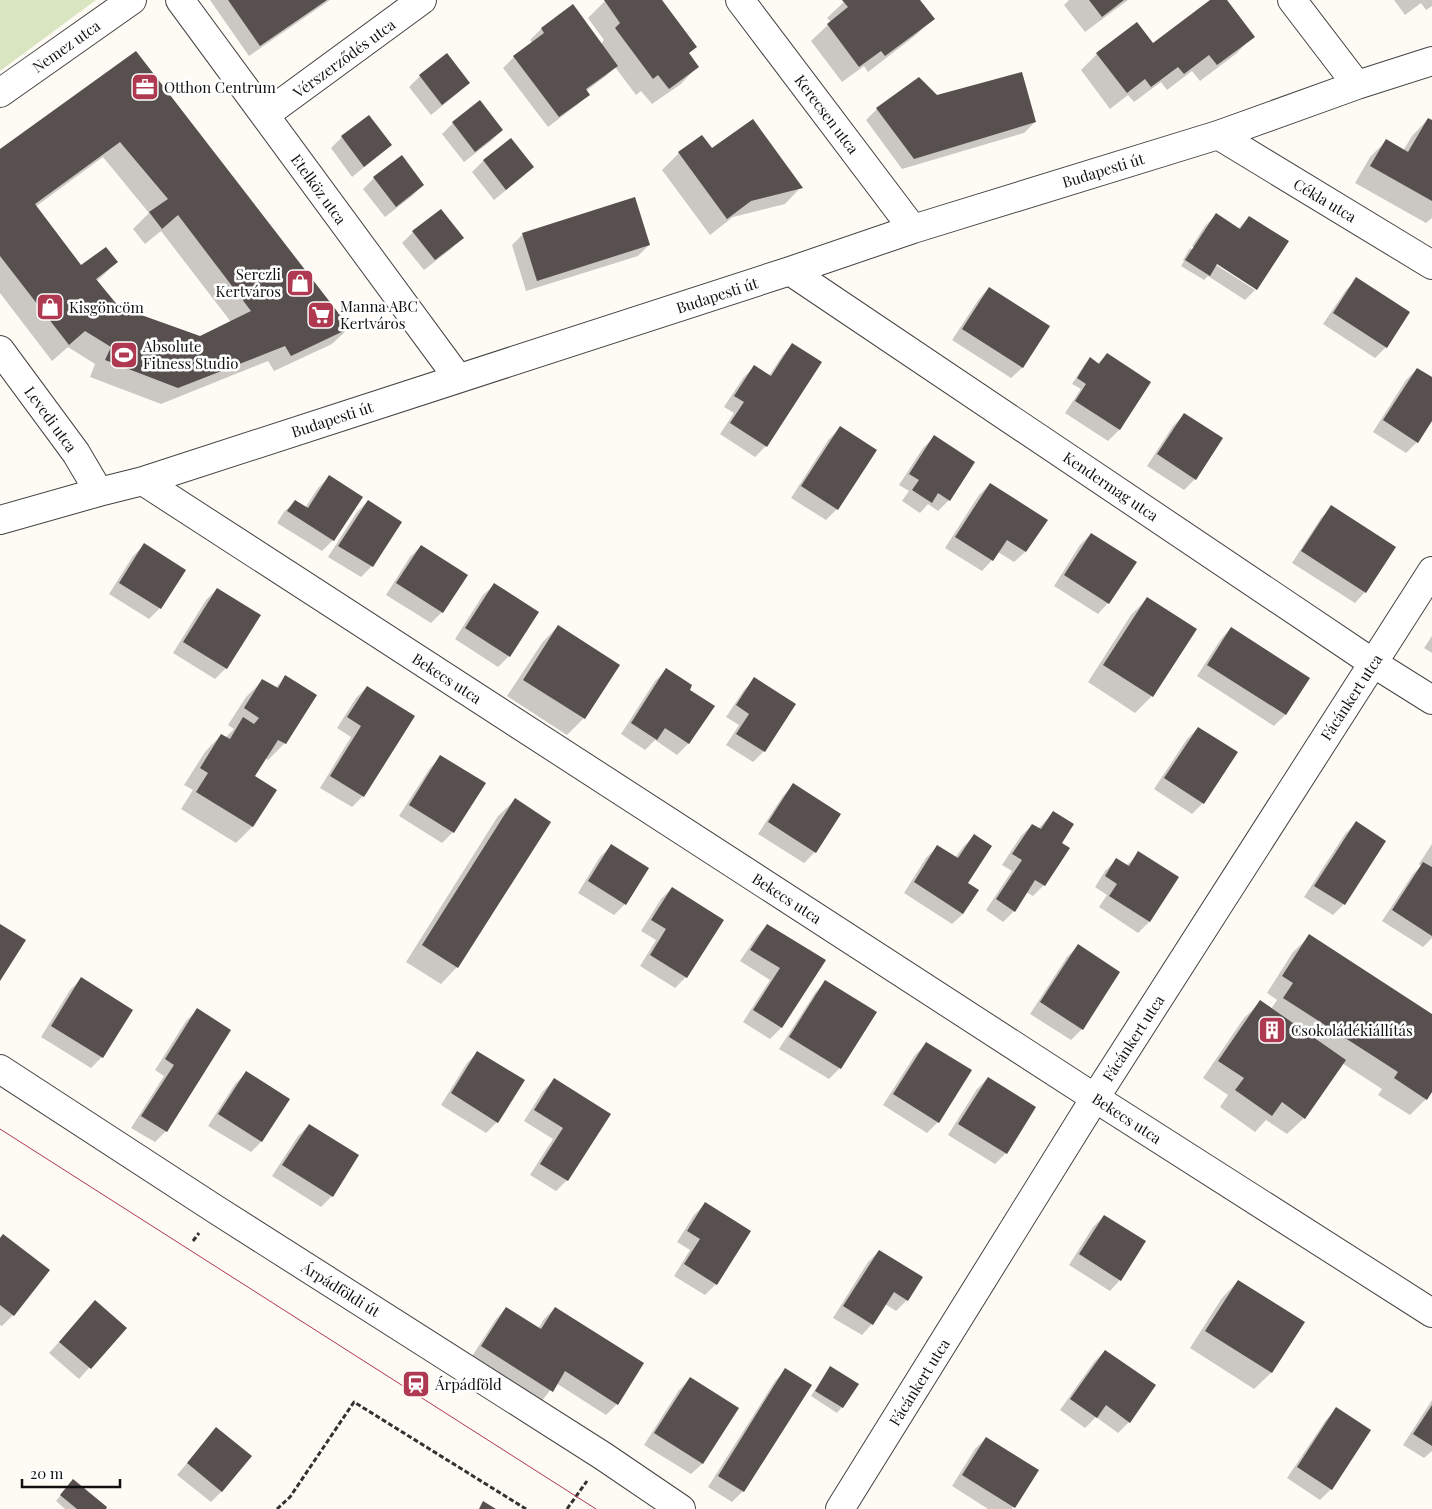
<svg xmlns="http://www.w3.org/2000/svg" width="1432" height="1509" font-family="'Playfair Display',serif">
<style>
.green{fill:#d9e5c1}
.shadow{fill:#0003;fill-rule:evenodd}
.building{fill:#57504e;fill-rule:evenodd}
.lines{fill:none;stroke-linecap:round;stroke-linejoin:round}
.minor-casing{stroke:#434343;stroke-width:30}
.path{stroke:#323232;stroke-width:3;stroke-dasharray:5 2.5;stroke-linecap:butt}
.minor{stroke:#fff;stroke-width:28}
.tram{stroke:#af3950;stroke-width:1}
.labels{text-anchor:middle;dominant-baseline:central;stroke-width:5;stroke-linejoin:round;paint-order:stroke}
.street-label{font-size:15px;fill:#101010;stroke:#fff}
.poi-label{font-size:15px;fill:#101010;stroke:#fff;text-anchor:start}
</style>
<rect width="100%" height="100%" fill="#fefaf4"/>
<path class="green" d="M0,0H96L0,71Z"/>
<path class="shadow" d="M210,0H330L249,56Z
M606,0H661L695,47L688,54L697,67L681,84L652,104L641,91L636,95L615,67L606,76L586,91L588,95L577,105L548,127L503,68L514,57L533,43L530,40L541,29L572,6L601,44L604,40L588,18Z
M846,0H919L933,19L916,35L868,72L864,66L842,82L811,41L831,22L827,18Z
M1069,0H1128L1085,32L1064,5Z
M1212,0H1225L1253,36L1237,53L1200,81L1192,71L1167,90L1161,82L1134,102L1128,95L1110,109L1081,70L1097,54L1153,45Z
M1394,0H1432V6L1426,10L1421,3L1405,15Z
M136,53L349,328L332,344L274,371L268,361L161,404L90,377L95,364L68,347L52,361L0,293V151ZM103,157L149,213L133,229L145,244L161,231L231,322L200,337L118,308L96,282L117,262L81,267L35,207Z
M420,76L469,82L458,93L431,115L409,87Z
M936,96L1035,122L1024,133L902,169L866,120L877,109Z
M369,117L390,144L379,155L352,177L331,148L342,137Z
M1428,119L1432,122V218L1426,223L1355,183L1370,157L1386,141L1403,151L1412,136Z
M453,123L502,130L491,141L464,162L442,134Z
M701,137L712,150L801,187L785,204L733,217L710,235L662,170L679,153Z
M511,140L532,167L521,178L494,200L472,172L483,161Z
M374,178L423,185L412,196L385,217L363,189Z
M1216,215L1238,229L1249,217L1287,242L1256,290V287L1192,246L1205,226Z
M413,232L462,238L451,249L424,270L402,243Z
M523,234L649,245L638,256L526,291L512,245Z
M1190,248L1255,290L1245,300L1208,276L1204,280L1181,266L1184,261L1183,260Z
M1357,279L1386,347L1375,358L1323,324L1346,290Z
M989,288L1049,326L1022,368L1011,378L952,340L979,299Z
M792,345L766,446L755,457L720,434L734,413L724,407L743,378L754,367L769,376L782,356Z
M1107,355L1150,382L1119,430L1108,441L1065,413L1081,389L1072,384L1085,364L1090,359L1097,364Z
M1417,369L1432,379V419L1417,442L1406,453L1373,432L1406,380Z
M1184,415L1195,479L1184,490L1147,466L1173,426Z
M840,428L837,509L826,520L791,498L829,439Z
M934,437L949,500L938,511L928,504L920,513L902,501L909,491L899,485L923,448Z
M329,477L361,497L333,540L322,551L277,523L284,512L295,501L305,508L318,488Z
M990,484L1025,552L1014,562L998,552L992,560L982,571L945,548L979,495Z
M368,501L400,522L372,566L361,577L328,557L357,512Z
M1332,507L1365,592L1355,603L1292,563L1321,518Z
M1091,534L1108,603L1098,614L1054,586L1080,545Z
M144,545L160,608L149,619L109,594L133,556Z
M421,546L466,575L442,612L431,623L386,595L410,557Z
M494,585L509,656L498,667L455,639L483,595Z
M217,589L226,668L215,679L173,653L206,600Z
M1147,599L1152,696L1135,713L1088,682L1131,615Z
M558,626L584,718L567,735L507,696L542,643Z
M1231,628L1309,678L1285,715L1274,726L1197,676L1221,639Z
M1432,636V653L1424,648Z
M666,670L688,690L713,706L688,744L677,755L655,740L645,750L621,734L655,681Z
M286,677L285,743L268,760L265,758L253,777L275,790L252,827L236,843L181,809L193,790L184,785L205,752L221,735L225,738L234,729L228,725L246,697L263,680L275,688Z
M755,679L764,751L753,762L726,745L739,725L726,717L744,690Z
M367,687L413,716L363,796L352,807L320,788L351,737L337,728L356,698Z
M1198,728L1236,752L1203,803L1192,814L1154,789L1187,739Z
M441,757L453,832L442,843L399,816L430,768Z
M794,785L839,814L815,852L804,863L758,834L783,796Z
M515,800L457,967L441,984L406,962L498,816Z
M1053,813L1060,843L1068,848L1044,885L1033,896L1026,892L1014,911L1003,922L986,910L1012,871L1002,865L1021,836L1032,825L1038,829Z
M1356,823L1385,842L1344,904L1333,915L1304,897L1345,834Z
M974,836L963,914L952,924L904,893L926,858L937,847L955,858L963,847Z
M1432,844V938L1423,947L1382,921L1413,874L1421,866L1419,864Z
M611,846L625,904L614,915L578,893L600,857Z
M1139,853L1177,877L1149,922L1138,933L1099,907L1107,895L1095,887L1105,871L1116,860L1126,866Z
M672,888L686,977L675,988L640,966L656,940L641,931L661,899Z
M767,925L824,960L781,1028L770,1039L743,1022L770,980L740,961L757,936Z
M1310,936L1432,1015V1090L1426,1099L1410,1115L1378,1095L1382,1089L1342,1063L1304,1118L1287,1134L1266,1120L1255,1132L1220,1107L1228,1095L1203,1078L1244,1018L1261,1002L1271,1009L1277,1000L1267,993L1293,952Z
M1078,946L1119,972L1082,1029L1071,1040L1030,1014L1067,957Z
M81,979L102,1057L91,1068L41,1037L70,990Z
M825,982L875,1012L840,1068L829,1079L779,1049L815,993Z
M197,1010L230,1031L166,1131L155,1142L131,1128L164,1076L155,1070L186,1021Z
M926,1044L938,1122L927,1133L883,1105L915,1055Z
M478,1052L497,1122L486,1133L441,1105L467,1063Z
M246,1073L261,1142L251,1152L208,1126L235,1084Z
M988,1078L1034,1108L1006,1153L995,1164L948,1135L977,1089Z
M554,1080L609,1114L567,1180L556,1191L530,1175L553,1139L524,1121L543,1091Z
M309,1125L332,1196L321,1207L272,1176L298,1136Z
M705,1204L716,1284L705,1295L674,1276L690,1250L677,1242L694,1215Z
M1104,1216L1120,1280L1110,1291L1069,1265L1093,1227Z
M0,1239L48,1270L13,1315L2,1326L0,1325Z
M879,1251L907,1300L896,1311L885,1304L872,1324L862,1335L833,1318L868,1262Z
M1238,1281L1303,1323L1271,1373L1254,1389L1190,1348L1222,1298Z
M95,1302L125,1328L79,1379L49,1353Z
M506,1308L538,1329L544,1319L555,1308L617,1404L606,1415L556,1383L541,1402L471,1358L496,1319Z
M1105,1351L1129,1422L1118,1433L1096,1417L1085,1428L1060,1410L1094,1362Z
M831,1368L857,1384L842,1407L837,1413L811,1396L826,1373Z
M786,1370L743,1491L732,1502L708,1487L775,1381Z
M690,1379L737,1409L702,1464L691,1474L644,1445L679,1390Z
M1432,1400V1451L1424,1458L1403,1445Z
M1337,1409L1331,1489L1320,1500L1287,1478L1326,1420Z
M216,1429L222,1491L211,1502L177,1475Z
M986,1438L1037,1470L1012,1509H988L952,1486L975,1449Z
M68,1486L104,1509H65L56,1501Z"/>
<path class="building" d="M228,0H327L260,46Z
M604,0H662L697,47L689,53L699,67L669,89L658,75L653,79L615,28L620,23Z
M842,0H920L935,19L885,56L881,51L859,67L827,24L848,7Z
M1089,0H1124L1102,17Z
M1210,0H1227L1255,37L1217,65L1209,55L1184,74L1178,67L1151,87L1145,79L1127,93L1096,53L1137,22L1153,43Z
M573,4L618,66L586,89L590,95L559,117L513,56L544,33L541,28Z
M136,51L350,328L291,356L285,346L178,388L105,360L111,347L85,331L69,345L0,256V149ZM120,142L168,199L149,212L162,229L178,215L251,311L200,336L119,307L96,279L118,262L106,247L81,265L35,204Z
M447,53L470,83L442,105L419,75Z
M1022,72L1036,122L914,159L876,108L919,77L937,95Z
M480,100L503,130L475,152L452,122Z
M369,115L392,145L364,167L341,136Z
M1428,118L1432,120V201L1370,166L1386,139L1408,152Z
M753,119L803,188L751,201L727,219L678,152L702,135L712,148Z
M511,138L534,167L506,190L483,160Z
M402,155L424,185L396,207L373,177Z
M635,197L650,245L537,281L522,233Z
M441,209L464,238L435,260L412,231Z
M1216,213L1240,229L1249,216L1289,241L1257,290L1217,264L1210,276L1185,260Z
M1356,277L1410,312L1387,348L1333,313Z
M989,287L1050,326L1023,368L962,329Z
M792,343L822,362L767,447L730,423L744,402L734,396L754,365L771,376Z
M1107,353L1151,382L1120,430L1075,401L1086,384L1077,378L1090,357L1099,364Z
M1417,368L1432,377V421L1418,443L1383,420Z
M1184,413L1223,438L1196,480L1157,454Z
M840,426L877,450L838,510L801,486Z
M934,435L975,462L950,501L938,493L932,503L912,490L919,480L909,474Z
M329,475L363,497L334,541L287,511L295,500L308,508Z
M990,483L1048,520L1026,552L1007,540L993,561L955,537Z
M368,500L402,522L373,567L338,546Z
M1331,505L1396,547L1366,593L1301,551Z
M1091,533L1137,562L1109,604L1064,575Z
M144,543L186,570L161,609L119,583Z
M421,545L468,575L443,613L396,583Z
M494,583L539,612L510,657L465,628Z
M217,588L261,615L227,669L183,642Z
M1147,597L1197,629L1153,697L1103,665Z
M558,625L620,665L585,719L523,680Z
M1231,627L1310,678L1286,715L1207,665Z
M666,668L692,685L690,690L715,706L689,744L665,728L657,740L631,723Z
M285,675L317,695L286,744L278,740L255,776L277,790L253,827L196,792L208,773L200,768L221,734L230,739L243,717L254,724L259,718L244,708L262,679L278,688Z
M754,677L796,704L765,752L736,734L749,714L736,705Z
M367,686L415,716L364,797L330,776L361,726L347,717Z
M1198,727L1238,752L1204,804L1164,778Z
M440,755L486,783L454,833L409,805Z
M793,783L841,814L816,853L768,822Z
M515,798L551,822L458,968L422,945Z
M1053,811L1074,824L1062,843L1070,848L1045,886L1035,880L1015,912L996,899L1022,860L1012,854L1032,824L1041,829Z
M1356,821L1386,841L1345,905L1314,886Z
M974,834L992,846L968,883L979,890L963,914L914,882L937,845L958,858Z
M611,844L649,868L626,905L588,881Z
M1138,851L1179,877L1150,922L1109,896L1117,884L1105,876L1116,858L1129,866Z
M1423,862L1432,867V936L1392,910Z
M672,887L724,920L687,978L650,955L666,929L651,920Z
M0,924L26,940L0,981Z
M767,924L826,960L782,1028L753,1010L780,968L750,950Z
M1309,934L1432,1014V1092L1427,1100L1394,1078L1398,1072L1283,998L1293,983L1282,976Z
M1078,944L1120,972L1083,1030L1040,1002Z
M81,977L133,1010L103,1058L51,1026Z
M825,980L877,1012L841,1069L789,1037Z
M1260,1000L1346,1060L1305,1119L1282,1102L1272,1116L1235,1090L1244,1078L1218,1061Z
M197,1008L231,1030L167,1132L141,1116L174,1065L165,1059Z
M926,1042L972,1070L939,1123L893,1094Z
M477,1051L525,1080L498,1123L451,1093Z
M246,1071L290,1099L262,1142L218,1114Z
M988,1077L1036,1107L1007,1154L958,1124Z
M554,1078L611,1114L568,1181L540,1164L563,1128L534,1110Z
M309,1124L359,1155L333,1197L282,1165Z
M705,1202L751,1231L717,1285L684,1264L700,1239L687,1231Z
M1104,1215L1146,1241L1121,1281L1079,1254Z
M3,1234L50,1270L14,1316L0,1305V1238Z
M879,1250L923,1277L908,1301L894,1292L873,1325L843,1306Z
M1238,1280L1305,1322L1272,1373L1205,1331Z
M95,1300L127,1328L91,1369L59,1342Z
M506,1307L541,1329L555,1307L644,1363L618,1405L565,1371L553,1392L481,1346Z
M1105,1350L1156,1385L1130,1423L1106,1405L1097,1418L1070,1399Z
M830,1366L859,1384L843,1408L815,1391Z
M785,1368L812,1385L744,1492L718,1476Z
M690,1377L739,1408L703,1464L654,1433Z
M1432,1405V1446L1413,1434Z
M1336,1407L1371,1430L1332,1490L1297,1467Z
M216,1427L252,1456L222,1492L187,1463Z
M986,1437L1039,1470L1015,1508L962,1475Z
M73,1479L107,1507L106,1509H77L60,1495Z
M483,1501L496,1509H479Z"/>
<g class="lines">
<g class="minor-casing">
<path id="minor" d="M180,0L458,378
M740,0L913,229
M1292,0L1357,85
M0,93L132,0
M265,115L422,0
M1218,135L1432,265
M790,271L1373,663L1432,700
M0,350L76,453L99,492
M143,481L1095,1098L1432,1313
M0,520L99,492L143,481L790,271L913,229L1218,135L1357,85L1432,61
M0,1069L215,1209L603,1456L681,1509
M840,1509L1095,1098L1432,571"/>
</g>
<path class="path" d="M193,1241L199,1233
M277,1509L290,1497L354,1402L526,1509
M567,1509L587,1481"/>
<use href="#minor" class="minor"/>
<path class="tram" d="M0,1129L596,1509"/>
</g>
<defs>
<g id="office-square" transform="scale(1.4375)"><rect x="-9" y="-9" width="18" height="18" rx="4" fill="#af3950" stroke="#fff"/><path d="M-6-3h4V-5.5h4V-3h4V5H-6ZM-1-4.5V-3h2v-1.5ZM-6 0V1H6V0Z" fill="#fff"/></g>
<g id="shop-square" transform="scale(1.4375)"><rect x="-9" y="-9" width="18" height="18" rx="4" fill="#af3950" stroke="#fff"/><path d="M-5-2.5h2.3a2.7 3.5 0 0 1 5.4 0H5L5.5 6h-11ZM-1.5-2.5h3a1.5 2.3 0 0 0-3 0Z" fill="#fff"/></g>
<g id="supermarket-square" transform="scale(1.4375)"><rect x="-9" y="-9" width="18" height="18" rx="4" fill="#af3950" stroke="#fff"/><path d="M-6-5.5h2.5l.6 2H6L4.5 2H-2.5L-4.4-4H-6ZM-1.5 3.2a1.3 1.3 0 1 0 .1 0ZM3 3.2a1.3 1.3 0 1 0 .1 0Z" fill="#fff"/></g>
<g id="stadium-square" transform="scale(1.4375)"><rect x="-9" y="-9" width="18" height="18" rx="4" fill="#af3950" stroke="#fff"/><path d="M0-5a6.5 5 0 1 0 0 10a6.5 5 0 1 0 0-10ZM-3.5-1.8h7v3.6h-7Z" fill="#fff"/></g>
<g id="building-square" transform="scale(1.4375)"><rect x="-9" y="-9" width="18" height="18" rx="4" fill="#af3950" stroke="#fff"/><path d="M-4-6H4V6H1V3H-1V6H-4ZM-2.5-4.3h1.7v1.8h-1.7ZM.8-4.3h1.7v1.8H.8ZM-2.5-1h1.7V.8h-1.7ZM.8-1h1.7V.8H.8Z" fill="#fff"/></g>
<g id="station-square" transform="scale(1.4375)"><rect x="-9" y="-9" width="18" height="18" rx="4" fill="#af3950" stroke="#fff"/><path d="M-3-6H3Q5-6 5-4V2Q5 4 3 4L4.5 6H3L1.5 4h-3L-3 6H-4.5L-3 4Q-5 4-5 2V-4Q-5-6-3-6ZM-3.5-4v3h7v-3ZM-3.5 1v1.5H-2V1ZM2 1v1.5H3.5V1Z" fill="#fff"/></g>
</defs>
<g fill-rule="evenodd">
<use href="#office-square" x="145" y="87"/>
<use href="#shop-square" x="300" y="283"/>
<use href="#shop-square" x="50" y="307"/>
<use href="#supermarket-square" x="321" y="315"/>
<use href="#stadium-square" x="124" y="355"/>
<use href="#building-square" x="1272" y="1030"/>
<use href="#station-square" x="416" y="1384"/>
</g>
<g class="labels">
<g class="street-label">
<text transform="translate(66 46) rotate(-35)">Nemez utca</text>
<text transform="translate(344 58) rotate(-36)">Vérszerződés utca</text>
<text transform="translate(827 114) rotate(53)">Kerecsen utca</text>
<text transform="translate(1103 170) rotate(-17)">Budapesti út</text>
<text transform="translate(319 189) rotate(54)">Etelköz utca</text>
<text transform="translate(1325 200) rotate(31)">Cékla utca</text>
<text transform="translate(717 295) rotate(-18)">Budapesti út</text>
<text transform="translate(51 419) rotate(54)">Levedi utca</text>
<text transform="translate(332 419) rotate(-18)">Budapesti út</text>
<text transform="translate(1111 486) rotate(34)">Kendermag utca</text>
<text transform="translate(447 678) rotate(33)">Bekecs utca</text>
<text transform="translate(1351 697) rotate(-57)">Fácánkert utca</text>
<text transform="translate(787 898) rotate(33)">Bekecs utca</text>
<text transform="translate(1133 1038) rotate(-57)">Fácánkert utca</text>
<text transform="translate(1127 1118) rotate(33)">Bekecs utca</text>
<text transform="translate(341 1289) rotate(32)">Árpádföldi út</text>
<text transform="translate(919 1382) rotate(-58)">Fácánkert utca</text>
</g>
<g class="poi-label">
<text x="164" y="87">Otthon Centrum</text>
<text x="281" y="274" text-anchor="end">Serczli<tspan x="281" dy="17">Kertváros</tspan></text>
<text x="340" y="306">Manna ABC<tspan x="340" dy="17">Kertváros</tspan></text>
<text x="69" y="307">Kisgöncöm</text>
<text x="143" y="346">Absolute<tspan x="143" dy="17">Fitness Studio</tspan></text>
<text x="1291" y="1030">Csokoládékiállítás</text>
<text x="435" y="1384">Árpádföld</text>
</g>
</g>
<path d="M22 1479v8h98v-8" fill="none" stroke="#101010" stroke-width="2.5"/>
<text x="30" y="1479" font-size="15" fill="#101010" stroke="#ffffff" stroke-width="4" paint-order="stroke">20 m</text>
</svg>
